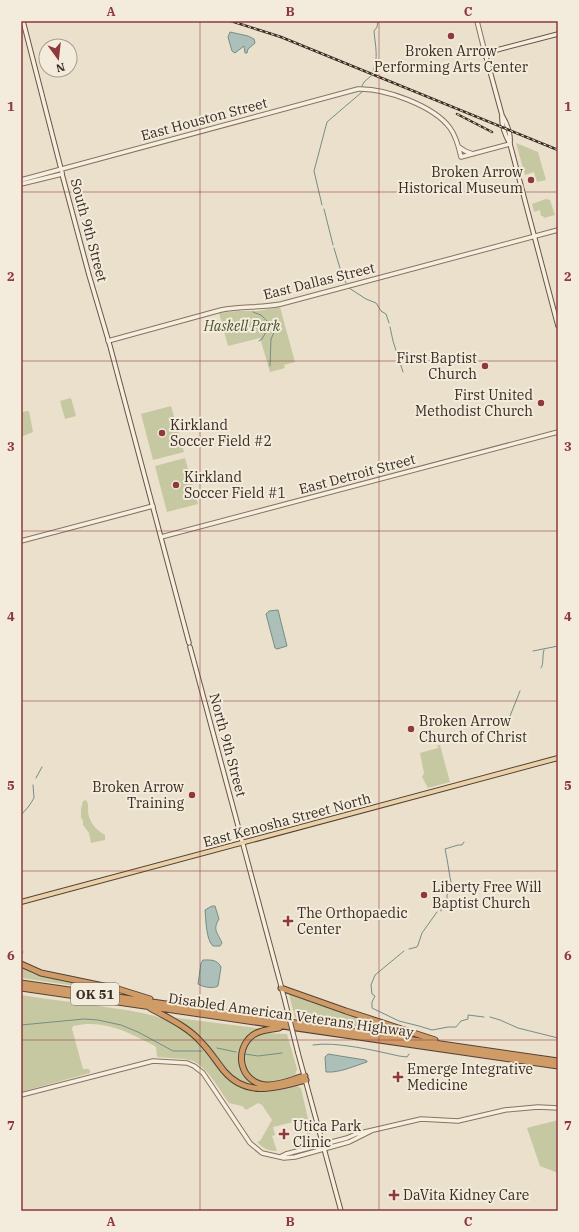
<svg xmlns="http://www.w3.org/2000/svg" width="579" height="1232" font-family="'IBM Plex Serif',serif">
<style>
.green{fill:#c6c8a1}
.water{fill:#acc0b9;stroke:#738e86}
.lines{fill:none;stroke-linecap:round;stroke-linejoin:round}
.stream{stroke:#738e86;stroke-width:1}
.tertiary-casing{stroke:#877361;stroke-width:5.5}
.secondary-casing{stroke:#695544;stroke-width:5.5}
.primary-casing{stroke:#554235;stroke-width:6}
.motorway-casing{stroke:#554235;stroke-width:7}
.tertiary{stroke:#f6eedf;stroke-width:3.5}
.secondary{stroke:#f6eedf;stroke-width:3.5}
.primary{stroke:#e9d2a9;stroke-width:4}
.motorway{stroke:#cf9c68;stroke-width:5}
.rail-casing{stroke:#392c23;stroke-width:2.5}
.rail{stroke:#f3ebdb;stroke-width:1;stroke-dasharray:3;stroke-linecap:butt}
.secondary-bridge-casing{stroke:#695544;stroke-width:5.5;stroke-linecap:butt}
.secondary-bridge{stroke:#f6eedf;stroke-width:3.5}
.grid{fill:none;stroke:#8f383d;stroke-width:1;stroke-opacity:0.55}
.poi-dot{fill:#8f383d;stroke:#f3ebdb;stroke-width:1.5}
.labels{text-anchor:middle;dominant-baseline:central;stroke-width:4;stroke-linejoin:round;paint-order:stroke}
.shield{fill:#f3ebdb;stroke:#71655a;stroke-width:1}
.shield-label{font-size:13px;font-weight:bold;fill:#392c23}
.poi-label{font-size:14px;fill:#392c23;stroke:#f3ebdb;text-anchor:start}
.street-label{font-size:14px;fill:#392c23;stroke:#f3ebdb}
.park-label{font-size:14px;font-style:italic;fill:#4b532c;stroke:#f3ebdb}
.neatline{fill:none;stroke:#8f383d;stroke-width:1.5}
.grid-label{font-size:13px;text-anchor:middle;font-weight:bold;fill:#8f383d}
</style>
<rect width="100%" height="100%" fill="#ebe0cc"/>
<path class="green" d="M516,143L538,152L546,180L537,182L534,172L525,175Z
M546,199L550,200L555,215L544,218L543,216H541L540,210L534,212L532,204Z
M280,307L295,362L284,365L285,368L270,372L260,338L228,346L219,313L238,311H257Z
M71,398L76,416L65,419L60,401Z
M171,406L184,452L153,460L141,414Z
M29,411L33,432L21,437V412Z
M185,458L198,504L167,512L155,466Z
M437,745H440L450,782L428,788L422,777L424,773L420,753L438,748V747Z
M86,800C89,804 88,808 88,812C89,822 96,830 105,835V840L91,843L89,833L83,825V820L81,818V809L83,801Z
M21,967L33,974L117,991V992L21,978Z
M289,994L294,995L403,1033L295,1018Z
M21,995C51,1000 82,1003 112,1008C131,1011 150,1013 168,1021C182,1027 195,1037 204,1048C220,1067 232,1090 260,1092C272,1092 284,1088 295,1085L301,1088L308,1119L307,1122L312,1143L307,1145L306,1143L309,1142L305,1126L297,1121L273,1127L275,1135L272,1136L277,1151C268,1151 263,1148 257,1142L260,1141L272,1120L262,1105L258,1103L246,1110L242,1106L229,1103C219,1090 206,1063 189,1060C179,1058 167,1058 157,1057L156,1047L153,1045C126,1031 103,1019 73,1026L72,1029L83,1069H88L90,1070V1073L21,1092Z
M170,1017L264,1029L243,1043L244,1073L263,1086C231,1088 229,1068 210,1051C197,1039 183,1028 170,1017Z
M265,1033L287,1034L297,1069L295,1075C286,1078 276,1084 265,1083C246,1081 236,1053 251,1040C255,1036 260,1035 265,1033Z
M558,1120V1173L540,1166L527,1128Z"/>
<path class="water" d="M230,32L248,36L254,39L255,43L248,49L247,53H245L244,46L235,53L232,51L228,37Z
M278,610L287,646L277,649L275,648L266,614L269,611Z
M212,906H215L219,919C212,930 218,933 222,943L220,946H213C206,940 206,920 205,910Z
M203,960C210,960 217,959 221,967L218,986C213,989 203,987 198,984L201,963Z
M328,1054L365,1060L367,1061V1062C354,1066 340,1073 326,1072L325,1057Z"/>
<g class="lines">
<path class="stream" d="M373,71C379,59 375,44 374,31L377,27L378,21
M362,86L364,82L371,76
M322,205L314,171L327,122L362,92
M324,209L333,245
M334,248L342,275L346,283
M349,288L366,299L376,303L381,311L386,314L389,323
M253,312L261,315L270,324
M390,327L393,341L403,372
M259,341L262,339L267,330L277,318
M270,366L271,339L276,328L273,323
M533,651L558,646
M541,668C544,664 542,656 544,650
M510,716L520,691
M36,778L42,767
M21,815L29,806L34,798L33,785
M441,911V908L447,901V895L452,887C449,874 448,862 445,849L458,845H462L464,842
M409,949L417,947L418,945L422,933L437,912
M404,951L375,975L371,985L372,994L375,996L372,1002V1008L399,1021L419,1026L432,1030L448,1027H456L461,1021L468,1019V1015L484,1017
M21,955L23,952
M490,1017L500,1020L518,1028L558,1038
M21,1025L84,1019L98,1020L121,1025L138,1032L173,1051H202
M313,1045C335,1041 377,1051 399,1056L407,1057L409,1054
M217,1048L236,1052
M245,1054L258,1056L282,1053"/>
<g class="tertiary-casing">
<path id="tertiary" d="M477,21L485,53
M459,147L465,151L473,154
M21,180L358,89C385,88 434,106 450,128C456,136 459,148 461,157L510,144
M21,184L62,174V172
M108,341L221,310C241,306 261,308 281,304L558,230
M161,537L558,432
M21,541L153,506
M21,1095L153,1061L187,1063L194,1066L203,1073L250,1143L262,1153L284,1158L295,1157L349,1142L371,1131
M280,1157L286,1154L347,1138L356,1134L421,1119L458,1121L505,1110L538,1107L558,1108"/>
</g>
<g class="secondary-casing">
<path id="secondary" d="M23,21L61,169
M502,115C501,125 505,135 510,144L558,326
M510,143C511,134 506,122 502,115L485,53L558,34
M62,174L89,275L110,346L189,643
M190,647L284,997
M298,1053L341,1211"/>
</g>
<g class="primary-casing">
<path id="primary" d="M21,902L558,758"/>
</g>
<g class="motorway-casing">
<path id="motorway" d="M21,964L41,973L118,989L150,999
M21,983L558,1061
M21,988L558,1066
M281,988L346,1011L435,1040
M150,1008C168,1018 188,1027 201,1042C210,1051 216,1061 224,1071C247,1098 276,1088 306,1080
M279,1028C271,1029 260,1030 253,1035C233,1050 240,1083 266,1085C279,1086 293,1079 305,1076"/>
</g>
<use href="#tertiary" class="tertiary"/>
<use href="#secondary" class="secondary"/>
<use href="#primary" class="primary"/>
<use href="#motorway" class="motorway"/>
<g class="rail-casing">
<path id="rail" d="M231,21L281,37L558,150
M457,114L492,132"/>
</g>
<use href="#rail" class="rail"/>
<g class="secondary-bridge-casing">
<path id="secondary-bridge" d="M284,997L298,1053"/>
</g>
<use href="#secondary-bridge" class="secondary-bridge"/>
</g>
<path class="grid" d="M200,21V1211M379,21V1211M21,192H558M21,361H558M21,531H558M21,701H558M21,871H558M21,1040H558"/>
<g class="poi-dot">
<circle cx="451" cy="36" r="4"/>
<circle cx="531" cy="180" r="4"/>
<circle cx="485" cy="366" r="4"/>
<circle cx="541" cy="403" r="4"/>
<circle cx="162" cy="433" r="4"/>
<circle cx="176" cy="485" r="4"/>
<circle cx="411" cy="729" r="4"/>
<circle cx="192" cy="795" r="4"/>
<circle cx="424" cy="895" r="4"/>
<path d="M286 915h4v4h4v4h-4v4h-4v-4h-4v-4h4z"/>
<path d="M396 1071h4v4h4v4h-4v4h-4v-4h-4v-4h4z"/>
<path d="M282 1128h4v4h4v4h-4v4h-4v-4h-4v-4h4z"/>
<path d="M392 1189h4v4h4v4h-4v4h-4v-4h-4v-4h4z"/>
</g>
<g class="labels">
<rect class="shield" x="71" y="983" width="48" height="22" rx="3"/>
<g class="shield-label">
<text x="95" y="994">OK 51</text>
</g>
<g class="poi-label">
<text x="451" y="51" text-anchor="middle">Broken Arrow<tspan x="451" dy="16">Performing Arts Center</tspan></text>
<text x="523" y="172" text-anchor="end">Broken Arrow<tspan x="523" dy="16">Historical Museum</tspan></text>
<text x="477" y="358" text-anchor="end">First Baptist<tspan x="477" dy="16">Church</tspan></text>
<text x="533" y="395" text-anchor="end">First United<tspan x="533" dy="16">Methodist Church</tspan></text>
<text x="170" y="425">Kirkland<tspan x="170" dy="16">Soccer Field #2</tspan></text>
<text x="184" y="477">Kirkland<tspan x="184" dy="16">Soccer Field #1</tspan></text>
<text x="419" y="721">Broken Arrow<tspan x="419" dy="16">Church of Christ</tspan></text>
<text x="184" y="787" text-anchor="end">Broken Arrow<tspan x="184" dy="16">Training</tspan></text>
<text x="432" y="887">Liberty Free Will<tspan x="432" dy="16">Baptist Church</tspan></text>
<text x="297" y="913">The Orthopaedic<tspan x="297" dy="16">Center</tspan></text>
<text x="407" y="1069">Emerge Integrative<tspan x="407" dy="16">Medicine</tspan></text>
<text x="293" y="1126">Utica Park<tspan x="293" dy="16">Clinic</tspan></text>
<text x="403" y="1195">DaVita Kidney Care</text>
</g>
<g class="street-label">
<text transform="translate(204 119) rotate(-15)">East Houston Street</text>
<text transform="translate(89 230) rotate(75)">South 9th Street</text>
<text transform="translate(319 281) rotate(-14)">East Dallas Street</text>
<text transform="translate(357 474) rotate(-15)">East Detroit Street</text>
<text transform="translate(228 745) rotate(75)">North 9th Street</text>
<text transform="translate(287 820) rotate(-15)">East Kenosha Street North</text>
<text transform="translate(291 1015) rotate(8)">Disabled American Veterans Highway</text>
</g>
<g class="park-label">
<text x="242" y="326">Haskell Park</text>
</g>
</g>
<rect width="579" height="1232" fill="none" stroke="#f3ebdb" stroke-width="44"/>
<g transform="translate(58 58) rotate(165)"><circle r="19" fill="#f3ebdb" stroke="#a99f91"/>
<path d="M0-3L7 15L0 10L-7 15Z" fill="#8f383d"/>
<text y="-6" font-size="11" font-weight="bold" text-anchor="middle" fill="#392c23">N</text>
</g>
<rect x="22" y="22" width="535" height="1188" class="neatline"/>
<g class="grid-label">
<text x="111" y="16">A</text>
<text x="290" y="16">B</text>
<text x="468" y="16">C</text>
<text x="11" y="111">1</text>
<text x="568" y="111">1</text>
<text x="11" y="281">2</text>
<text x="568" y="281">2</text>
<text x="11" y="451">3</text>
<text x="568" y="451">3</text>
<text x="11" y="621">4</text>
<text x="568" y="621">4</text>
<text x="11" y="790">5</text>
<text x="568" y="790">5</text>
<text x="11" y="960">6</text>
<text x="568" y="960">6</text>
<text x="11" y="1130">7</text>
<text x="568" y="1130">7</text>
<text x="111" y="1226">A</text>
<text x="290" y="1226">B</text>
<text x="468" y="1226">C</text>
</g>
</svg>
